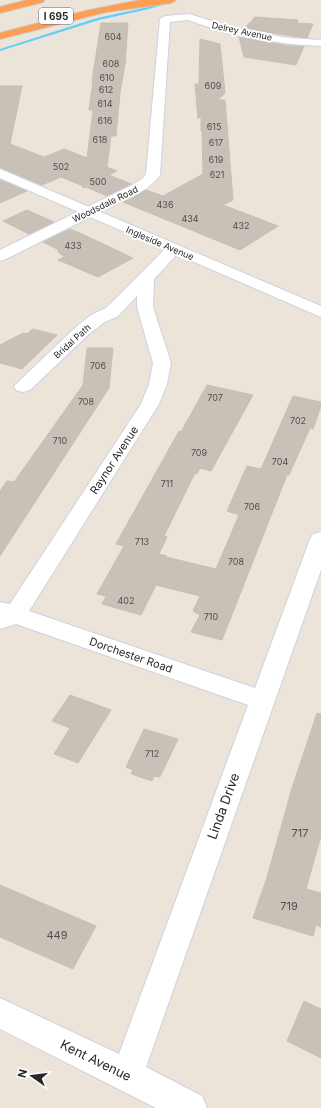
<svg xmlns="http://www.w3.org/2000/svg" width="321" height="1108" font-family="Inter,sans-serif">
<style>
.lines{fill:none;stroke-linecap:round;stroke-linejoin:round}
.stream{fill:#61cff9;fill-rule:evenodd}
.building{fill:#c7c1b8;stroke:#c7c0b2}
.street-casing{stroke:#cdd1e3;stroke-width:2}
.secondary-casing{stroke:#cdd1e3;stroke-width:2}
.highway-casing{stroke:#c7c7c7;stroke-width:2}
.street{fill:#fff;fill-rule:evenodd}
.secondary{fill:#fff;fill-rule:evenodd}
.highway{fill:#ff9d50;fill-rule:evenodd}
.labels{text-anchor:middle;dominant-baseline:central;stroke-width:4;stroke-linejoin:round;paint-order:stroke}
.far-street-label{font-size:9px;fill:#282828;stroke:#fff}
.number-label{font-size:9px;fill:#504e4c}
.shield{fill:#fff;stroke:#686868;stroke-width:1}
.shield-label{font-size:10px;font-weight:bold;fill:#282828}
.street-label{font-size:11px;fill:#282828;stroke:#fff}
.near-number-label{font-size:11px;fill:#504e4c}
.near-street-label{font-size:13px;fill:#282828;stroke:#fff}
</style>
<rect width="100%" height="100%" fill="#ece4d8"/>
<g class="lines">
<path class="stream" d="M164,2L165,4L149,9L99,20L0,51V49L97,18L148,7Z"/>
</g>
<path class="building" d="M255,17L298,20L297,23L313,24L307,38L244,29Z
M101,23H128L125,64L120,93L116,136H111L107,167L117,171L109,175L131,184L107,196L86,187L83,188V186L61,177L42,185L0,168V86H22L10,144L44,157L64,149L87,158L93,110H89L93,81H92Z
M239,37L290,46H304L296,65L244,57Z
M200,39L220,44L225,93L218,100H225L233,200L223,205L278,226L240,250L123,202L146,190L163,196L203,174L202,131H201V116L198,119L195,84H199Z
M0,180L27,191L0,203Z
M27,210L54,222L29,234L3,221Z
M70,229L80,233L133,258L98,277L58,260L64,257L57,251L59,250L43,242Z
M33,329L57,335L22,369L0,363V345L23,333L27,334Z
M87,348H113L109,388L0,556V491L7,481L14,482L83,385Z
M207,385L253,395L211,471L200,468L197,474L195,473L164,536L167,537L159,554L167,556L166,557L216,569L239,515L227,511L247,466L261,469L293,396L321,402V406L313,429L310,428L289,475H287L222,640L191,632L200,615L193,611L200,596L156,585L141,615L102,604L106,596L97,594L124,546L116,544L179,431L181,432Z
M70,695L111,710L78,763L54,754L70,728L52,721Z
M317,713L321,714V836L306,889L321,893V927L316,925L313,936L253,918L267,877L292,788Z
M144,729L178,739L160,777L154,776L152,781L131,774L133,770L126,767Z
M0,885L96,926L73,969L0,937Z
M304,1001L321,1009V1058L287,1041Z"/>
<g class="lines">
<g class="street-casing">
<path id="street" d="M189,14L245,31L290,38L321,40V46L290,44L245,37L223,32L188,20L170,22L160,175C155,182 150,186 142,191L6,259L0,261V250L132,185L142,179L146,174L160,19L165,16Z
M174,244L180,246L182,249L154,279L153,307L171,363L167,384L159,404L29,611L255,688L310,539L313,534L321,532V570L146,1067L202,1096L207,1108H156L0,1029V998L119,1054L248,705L16,624L0,629V602L10,604L141,404L149,384L153,363L137,307V296L118,316L103,323L89,334L30,390L23,392L16,390L14,386L77,326L91,315L106,308L168,246Z"/>
</g>
<g class="secondary-casing">
<path id="secondary" d="M0,169L321,306V317L0,178Z"/>
</g>
<g class="highway-casing">
<path id="highway" d="M27,0H44L43,2L0,13V7Z
M140,0H176L171,3L106,12L0,39V33L85,11Z"/>
</g>
<use href="#street" class="street"/>
<use href="#secondary" class="secondary"/>
<use href="#highway" class="highway"/>
</g>
<g class="labels">
<g class="far-street-label">
<text transform="translate(242 31) rotate(12)">Delrey Avenue</text>
<text transform="translate(105 204) rotate(-26)">Woodsdale Road</text>
<text transform="translate(160 243) rotate(23)">Ingleside Avenue</text>
<text transform="translate(72 341) rotate(-42)">Bridal Path</text>
</g>
<g class="number-label">
<text x="113" y="36">604</text>
<text x="111" y="63">608</text>
<text x="107" y="77">610</text>
<text x="213" y="85">609</text>
<text x="106" y="89">612</text>
<text x="105" y="103">614</text>
<text x="105" y="120">616</text>
<text x="214" y="126">615</text>
<text x="100" y="139">618</text>
<text x="216" y="142">617</text>
<text x="216" y="159">619</text>
<text x="61" y="166">502</text>
<text x="217" y="174">621</text>
<text x="98" y="181">500</text>
<text x="165" y="204">436</text>
<text x="190" y="218">434</text>
<text x="241" y="225">432</text>
<text x="73" y="245">433</text>
<text x="98" y="365">706</text>
<text x="215" y="397">707</text>
<text x="86" y="401">708</text>
<text x="298" y="420">702</text>
<text x="60" y="440">710</text>
<text x="199" y="452">709</text>
<text x="280" y="461">704</text>
<text x="167" y="483">711</text>
<text x="252" y="506">706</text>
<text x="142" y="541">713</text>
<text x="236" y="561">708</text>
<text x="126" y="600">402</text>
<text x="211" y="616">710</text>
<text x="152" y="753">712</text>
</g>
<rect class="shield" x="39" y="8" width="34" height="16" rx="3"/>
<g class="shield-label">
<text x="56" y="16">I 695</text>
</g>
<g class="street-label">
<text transform="translate(114 460) rotate(-57)">Raynor Avenue</text>
<text transform="translate(131 655) rotate(19)">Dorchester Road</text>
</g>
<g class="near-number-label">
<text x="300" y="833">717</text>
<text x="289" y="906">719</text>
<text x="57" y="935">449</text>
</g>
<g class="near-street-label">
<text transform="translate(223 806) rotate(-70)">Linda Drive</text>
<text transform="translate(96 1060) rotate(26)">Kent Avenue</text>
</g>
</g>
<g transform="translate(32 1076) rotate(284)" stroke="#ffffff" stroke-width="3" paint-order="stroke">
<path d="M0-3L7 15L0 10L-7 15Z" fill="#282828"/>
<text y="-6" font-size="11" font-weight="bold" text-anchor="middle" fill="#282828">N</text>
</g>
</svg>
